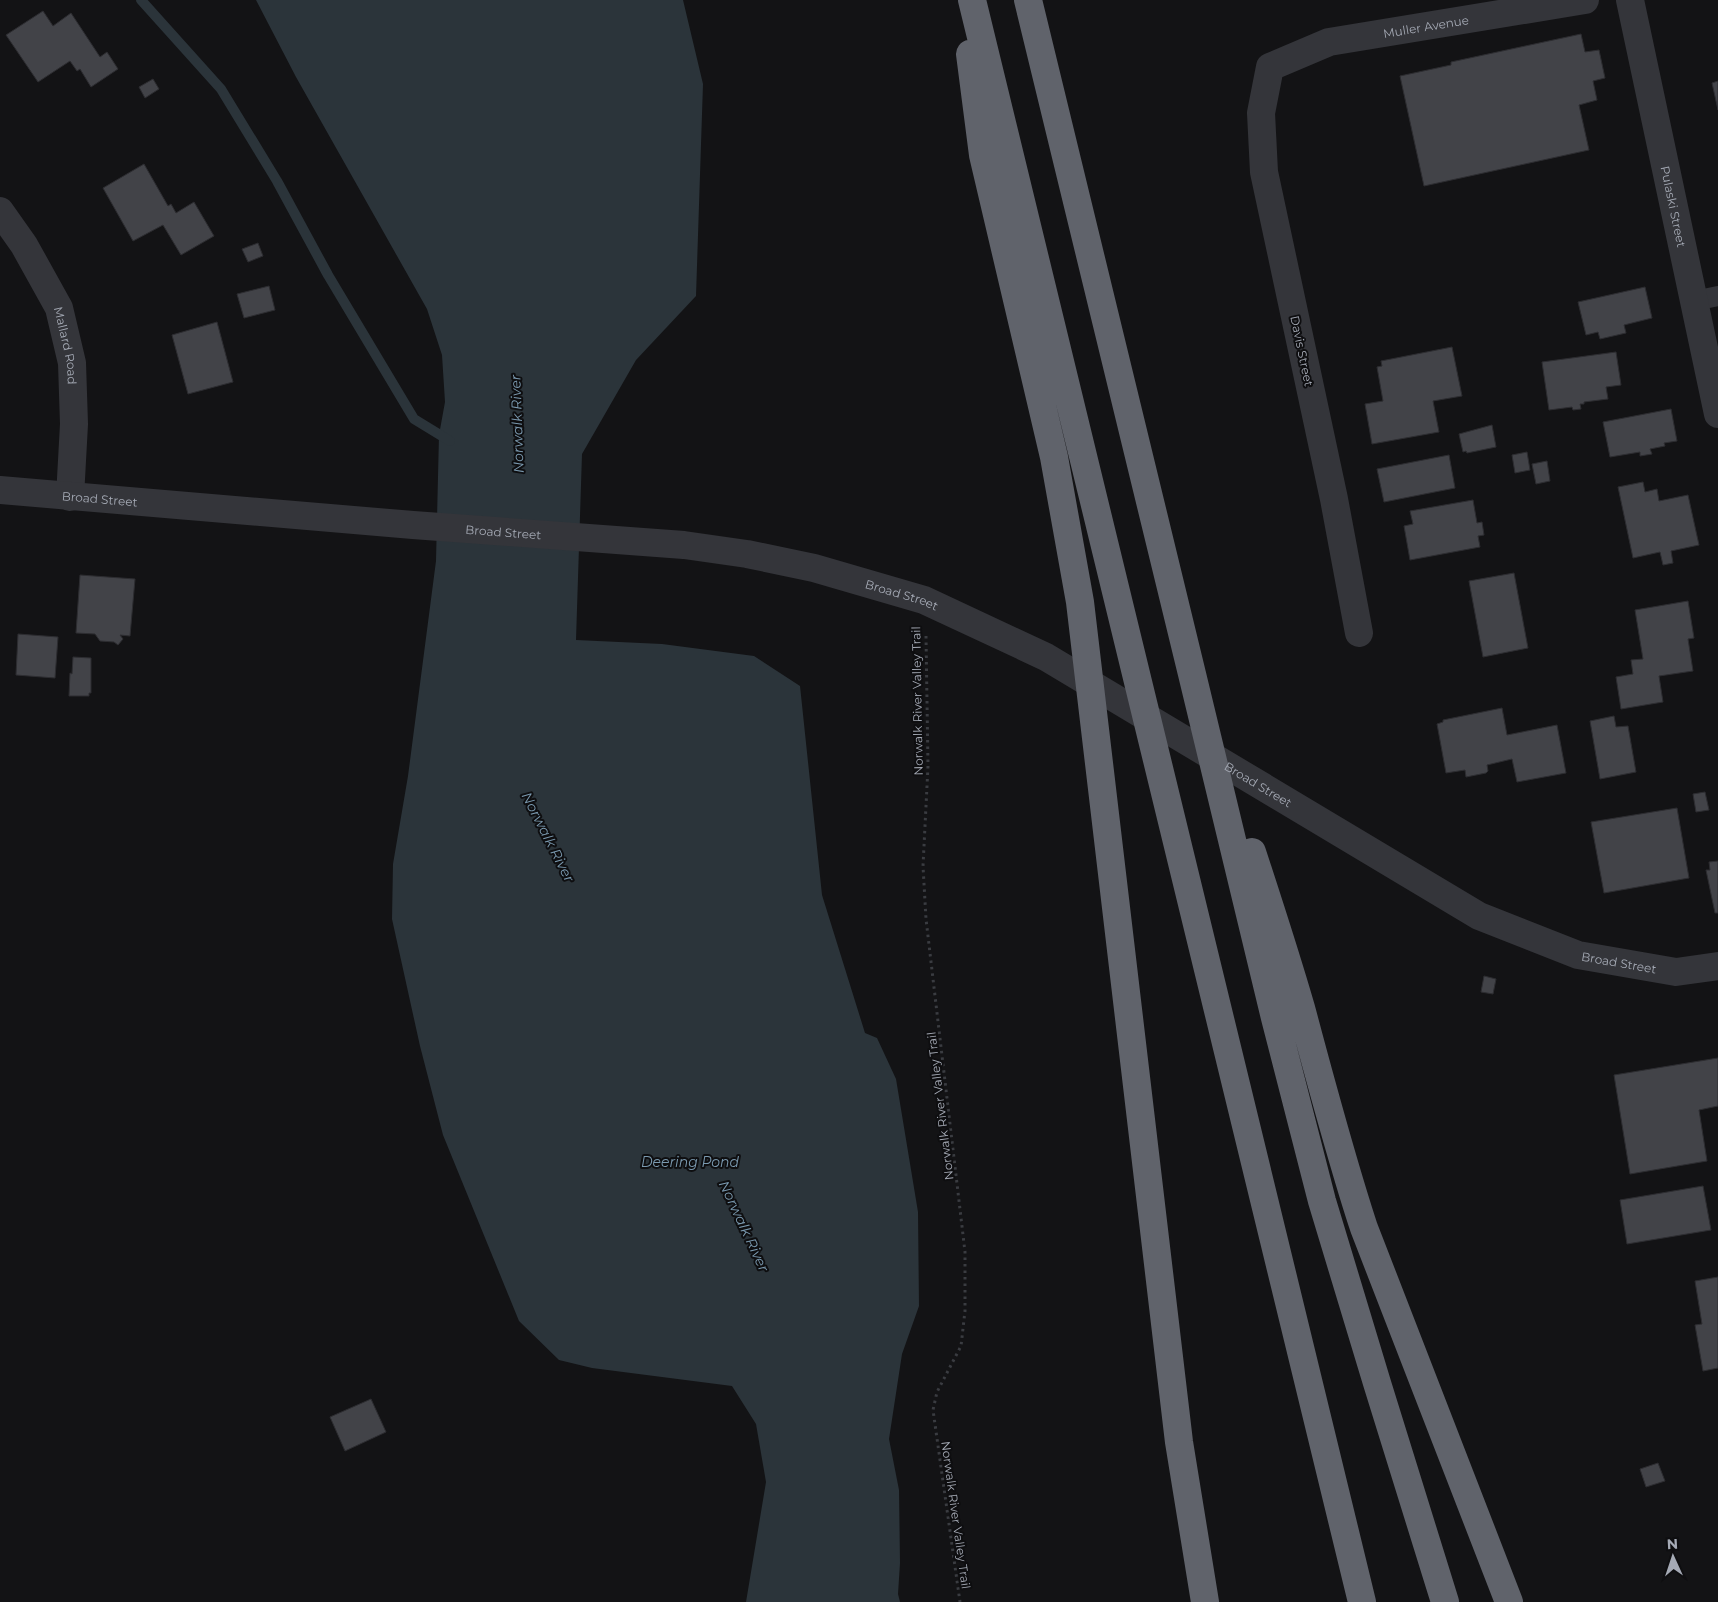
<svg xmlns="http://www.w3.org/2000/svg" width="1718" height="1602" font-family="Montserrat,sans-serif">
<style>
.water{fill:#2b343a}
.lines{fill:none;stroke-linecap:round;stroke-linejoin:round}
.stream{stroke:#2b343a;stroke-width:10}
.building{fill:#424348;stroke:#2d2d31}
.path{stroke:#3a3c41;stroke-width:3;stroke-dasharray:2.5 4;stroke-linecap:butt}
.service{stroke:#34353a;stroke-width:20}
.minor{stroke:#34353a;stroke-width:28}
.tertiary{stroke:#34353a;stroke-width:28}
.motorway{stroke:#60636b;stroke-width:28}
.labels{text-anchor:middle;dominant-baseline:central;stroke-width:4;stroke-linejoin:round;paint-order:stroke}
.street-label{font-size:12px;fill:#a5aab5;stroke:#0e0e10}
.water-label{font-size:14px;font-style:italic;fill:#7b9ab0;stroke:#0e0e10}
</style>
<rect width="100%" height="100%" fill="#131315"/>
<path class="water" d="M256,0H683L703,84L696,296L636,360L582,454L576,640L662,644L754,656L800,686L822,895L865,1033L877,1038L896,1079L918,1212L919,1306L902,1354L889,1439L899,1490L900,1563L898,1594L900,1602H746L766,1482L756,1424L732,1386L592,1368L559,1360L519,1321L443,1135L420,1046L392,919L393,864L408,776L436,561L439,435L445,402L442,355L427,309L296,77Z"/>
<g class="lines">
<path class="stream" d="M141,0L221,89L277,181L328,275L414,419L450,441"/>
</g>
<path class="building" d="M43,11L53,26L71,13L100,57L107,52L118,69L91,87L80,69L77,71L70,61L38,82L6,35Z
M1581,34L1585,52L1599,50L1605,78L1593,81L1597,100L1579,105L1589,150L1424,186L1400,76L1451,65V62Z
M153,79L159,89L145,98L139,87Z
M1718,81V110L1712,83Z
M144,164L168,206L171,204L176,213L194,202L214,236L181,255L163,225L133,241L103,188Z
M258,243L263,256L248,262L242,249Z
M269,286L275,310L244,318L237,294Z
M1645,287L1652,318L1624,325L1626,333L1600,339L1598,332L1586,335L1578,302Z
M217,322L233,382L188,394L172,335Z
M1452,347L1462,396L1433,401L1439,432L1372,444L1365,404L1383,401L1377,367L1382,366L1381,361Z
M1616,352L1621,385L1606,387L1608,399L1584,402V404H1580L1581,409L1573,410L1572,407L1549,410L1542,362Z
M1671,409L1677,441L1664,443L1665,446L1650,449L1652,454L1640,456V452L1610,457L1603,422Z
M1492,425L1496,447L1467,453L1466,451L1463,452L1459,434Z
M1527,452L1530,470L1515,473L1512,455Z
M1449,455L1455,488L1384,502L1377,469Z
M1547,461L1550,481L1536,484L1532,464Z
M1643,482L1645,492L1657,489L1659,501L1688,495L1699,545L1671,551L1673,563L1663,565L1660,552L1633,558L1618,487Z
M1473,500L1477,523L1482,522L1484,535L1478,536L1480,547L1410,560L1404,526L1413,524L1410,511Z
M1514,573L1528,648L1483,657L1469,581Z
M80,575L135,579L130,636L120,635L123,639L118,645L114,642L100,641L95,634L76,633Z
M1688,601L1694,638L1688,639L1693,671L1659,676L1663,702L1621,709L1616,677L1633,674L1631,660L1643,659L1635,610Z
M18,634L58,637L55,678L16,675Z
M73,657L91,658V693H89V696H69L70,673L72,674Z
M1502,708L1507,735L1557,725L1566,773L1517,782L1512,759L1487,765L1488,771L1486,773L1466,777L1465,770L1446,773L1437,724L1443,722V720Z
M1614,716L1616,727L1628,726L1636,772L1600,779L1590,721Z
M1705,792L1709,810L1696,812L1693,794Z
M1677,808L1689,878L1604,893L1591,822Z
M1718,861V913H1715L1706,870H1710L1709,862Z
M1484,976L1496,979L1493,994L1481,992Z
M1718,1058V1106L1699,1110L1707,1161L1630,1174L1614,1075Z
M1703,1186L1711,1230L1627,1244L1620,1200Z
M1718,1277V1368L1703,1371L1695,1325L1702,1324L1695,1281Z
M371,1399L386,1432L345,1451L330,1417Z
M1658,1463L1665,1481L1646,1487L1640,1469Z"/>
<g class="lines">
<path class="path" d="M926,636L928,766L923,866L926,919L965,1252V1311L961,1346L937,1392L933,1410L960,1602"/>
<path class="service" d="M1694,301L1718,296"/>
<g class="minor">
<path id="s1" d="M1630,0L1718,414"/>
<path id="s2" d="M0,211L24,245L59,308L72,363L74,424L70,497"/>
<path id="s3" d="M1359,633L1334,499L1264,172L1261,113L1270,67L1329,42L1585,0"/>
</g>
<path class="tertiary" id="s4" d="M0,490L413,525L684,545L747,554L814,568L924,600L1046,657L1479,916L1578,955L1676,972L1718,966"/>
<path class="motorway" d="M972,0L1362,1602
M1028,0L1192,674L1275,1018L1322,1201L1377,1383L1445,1602
M970,54L983,155L1054,457L1080,602L1179,1442L1205,1602
M1252,852C1269,904 1286,956 1301,1008C1321,1082 1340,1155 1364,1228L1509,1602"/>
</g>
<g class="labels">
<g class="street-label">
<text stroke="none"><textPath href="#s3" startOffset="739">Muller Avenue</textPath></text>
<text stroke="none"><textPath href="#s1" startOffset="211">Pulaski Street</textPath></text>
<text stroke="none"><textPath href="#s2" startOffset="152">Mallard Road</textPath></text>
<text transform="translate(1302 351) rotate(78)">Davis Street</text>
<text stroke="none"><textPath href="#s4" startOffset="100">Broad Street</textPath></text>
<text stroke="none"><textPath href="#s4" startOffset="505">Broad Street</textPath></text>
<text stroke="none"><textPath href="#s4" startOffset="910">Broad Street</textPath></text>
<text transform="translate(917 701) rotate(-91)">Norwalk River Valley Trail</text>
<text stroke="none"><textPath href="#s4" startOffset="1315">Broad Street</textPath></text>
<text stroke="none"><textPath href="#s4" startOffset="1720">Broad Street</textPath></text>
<text transform="translate(940 1106) rotate(-97)">Norwalk River Valley Trail</text>
<text transform="translate(956 1515) rotate(82)">Norwalk River Valley Trail</text>
</g>
<g class="water-label">
<text transform="translate(517 424) rotate(-92)">Norwalk River</text>
<text transform="translate(548 837) rotate(63)">Norwalk River</text>
<text x="690" y="1162">Deering Pond</text>
<text transform="translate(744 1226) rotate(65)">Norwalk River</text>
</g>
</g>
<g transform="translate(1673 1557) rotate(357)" stroke="#0e0e10" stroke-width="4" paint-order="stroke">
<path d="M0-4L9 19L0 12L-9 19Z" fill="#a5aab5"/>
<text y="-8" font-size="14" font-weight="bold" text-anchor="middle" fill="#a5aab5">N</text>
</g>
</svg>
